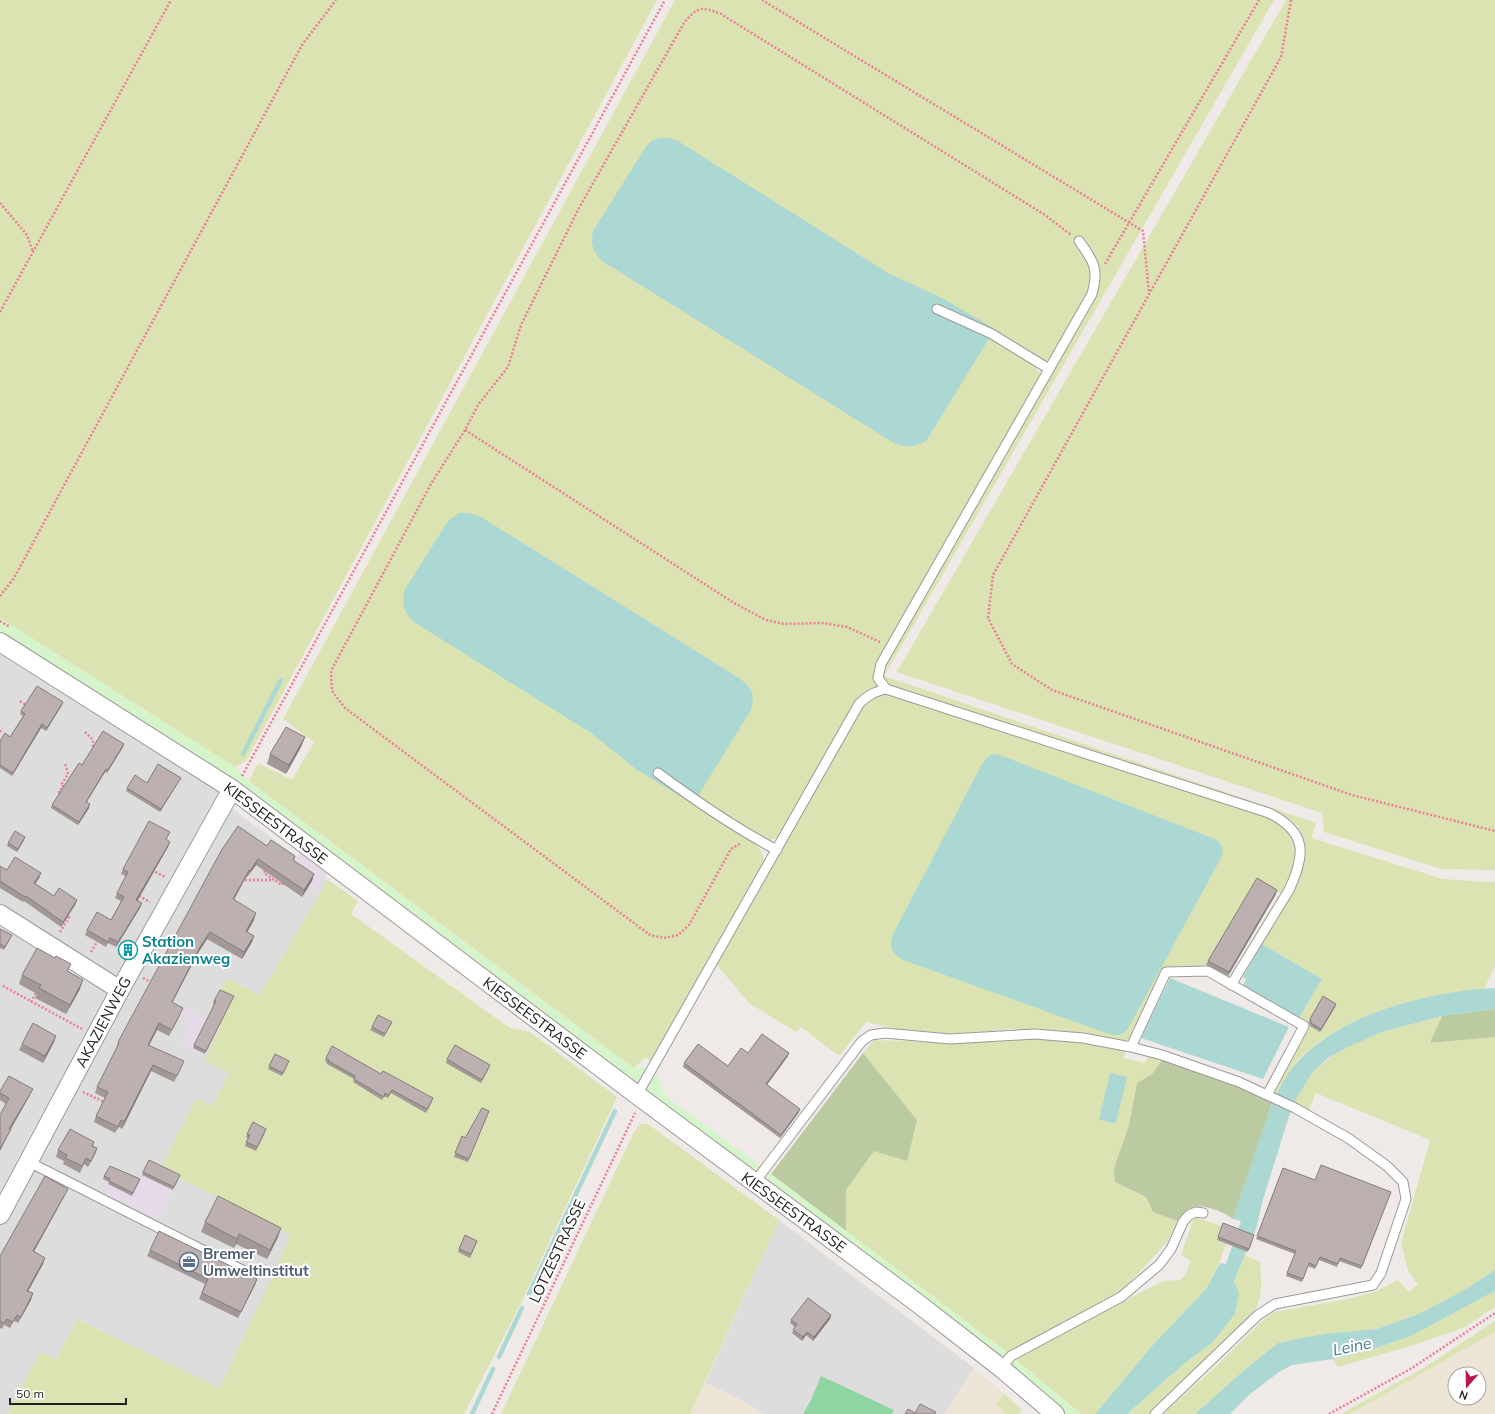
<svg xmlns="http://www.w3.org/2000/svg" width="1495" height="1414" font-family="Mulish,sans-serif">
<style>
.residential{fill:#dedddd}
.industrial{fill:#e5dae7}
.farmland{fill:#ece5d5;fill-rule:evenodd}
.grass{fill:#dbe3b3}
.forest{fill:#bbcaa0}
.park{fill:#d5f4c9}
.pitch{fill:#8ed5a1}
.parking{fill:#dcdcdc}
.water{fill:#acd8d3}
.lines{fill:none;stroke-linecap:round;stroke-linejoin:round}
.stream{stroke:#acd8d3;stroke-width:4.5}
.service-casing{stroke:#9a9a9a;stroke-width:11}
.minor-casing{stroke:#9a9a9a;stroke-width:20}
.path{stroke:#eb7d97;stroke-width:2.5;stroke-dasharray:2 2;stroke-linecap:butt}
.service{stroke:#fff;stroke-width:9}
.minor{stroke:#fff;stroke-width:18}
.wall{fill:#a29897}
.shaded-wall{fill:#847c7b}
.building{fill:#bcb1b0;stroke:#847c7b}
.labels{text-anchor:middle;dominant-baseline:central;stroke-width:4;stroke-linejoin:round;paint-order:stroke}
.street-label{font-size:15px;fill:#202020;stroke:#fff}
.culture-label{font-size:15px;font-weight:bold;fill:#0d838f;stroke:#fff;text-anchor:start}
.service-label{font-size:15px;font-weight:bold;fill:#4e5e75;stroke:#fff;text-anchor:start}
.water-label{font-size:16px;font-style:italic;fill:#487e87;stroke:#fff}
</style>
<rect width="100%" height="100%" fill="#efeae7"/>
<path class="residential" d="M0,633L227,777L233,809L328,880L260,995L227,978L207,1018L221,1025L204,1060L229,1073L212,1106L196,1099L163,1169L292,1235L220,1388L77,1319L57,1359L8,1413L11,1414H0Z
M779,1220L974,1368L944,1414H765L733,1396L705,1383Z"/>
<path class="industrial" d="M301,851L327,873L312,894L306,890L302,897L285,885L295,870L290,867Z
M184,1007L220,1025L205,1056L180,1044L191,1020L180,1014Z
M148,1163L179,1178L159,1220L104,1193L115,1171L138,1183Z"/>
<path class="farmland" d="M1495,1332V1414H1350ZM1455,1374H1479V1398H1455Z
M974,1368L1004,1393L996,1404L1006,1414H944Z
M705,1383L733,1396L765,1414H690Z"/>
<path class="grass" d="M0,0H657L246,761L235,767L0,618Z
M675,0H1274L884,676L1316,823L1311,838L1443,879L1483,882H1495V966L1484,989C1423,994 1348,1013 1302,1056C1291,1067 1284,1081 1276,1094L1272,1093L1307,1025L1299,1018L1322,979L1262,944L1297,880L1303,858V836L1298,826L1288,818L888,685L882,675L883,666L1097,291C1101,272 1100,267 1090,250L1086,257L1093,280L1090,290L1048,365L995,330L990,337L1032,363L1041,375L876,665L875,679L879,687L865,692L857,700L782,835C778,837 775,839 771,840C760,840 709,805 697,798L693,804C712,818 742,828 758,847C762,852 764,858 765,864L650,1061L646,1057L634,1068L249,781L258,763L292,780L314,742L283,719Z
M1286,0H1495V870L1441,869L1324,832L1322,813L897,672Z
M888,693L1265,816C1305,837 1302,858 1281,894L1257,880L1206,965L1165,969L1129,1039L1123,1042L1101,1037L1037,1030L1010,1029L962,1034L906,1031L866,1022L839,1056L801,1027L796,1032L749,1003L716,964L863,704L870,698Z
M328,880L358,901L351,914L510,1028L530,1032L617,1097L520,1305L464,1414H11L8,1412L40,1352L57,1359L77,1319L220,1388L291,1235L162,1169L178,1133L196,1099L212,1106L229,1073L204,1060L221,1025L207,1018L227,978L260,995Z
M1442,1016L1431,1043L1495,1037V1270L1466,1289L1419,1314L1377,1329L1332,1333L1306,1337L1278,1343L1242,1372L1195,1414H1163L1211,1371L1263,1320L1274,1312L1348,1299L1374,1292L1398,1280L1408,1292L1418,1285L1408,1271L1401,1243L1430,1140L1316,1093L1309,1110L1294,1103C1319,1043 1386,1031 1442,1016Z
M1022,1038C1058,1039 1090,1043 1125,1051L1124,1058L1145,1063L1148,1056L1163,1059L1152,1074L1137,1083L1129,1125L1114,1168L1115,1182L1146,1197L1153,1212L1177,1221L1167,1242L1121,1292L1008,1353L846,1231V1190L874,1151L917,1120L863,1053L874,1040L933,1042Z
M640,1124H648L779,1220L690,1414H501L634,1132Z
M1194,1217L1222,1226L1217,1240L1226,1244L1219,1263L1206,1289L1152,1346L1095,1414H1081L1014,1358L1163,1281L1180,1280L1186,1274L1191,1261L1181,1255Z
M1245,1255L1260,1262C1261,1283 1264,1295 1253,1314L1151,1414H1127L1185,1363L1212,1343L1239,1293L1234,1281Z
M1495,1291V1307L1465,1327L1417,1344L1338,1367L1333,1359L1370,1350L1411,1336Z
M1495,1321V1332L1350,1414H1341L1425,1367Z
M1004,1393L1022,1410L1019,1414H1006L996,1404Z"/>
<path class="forest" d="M1495,1009V1037L1430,1043L1442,1016Z
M863,1053L917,1120L907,1161L874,1151L846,1190V1231L771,1174Z
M1163,1059L1238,1085L1273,1101L1233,1219C1224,1212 1204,1204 1193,1207C1186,1209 1181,1216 1177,1221L1153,1212L1146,1197L1115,1182L1114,1168L1129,1125L1137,1083L1152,1074Z"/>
<path class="park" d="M0,618L235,767L249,781L634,1068L643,1067L658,1077L664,1095L771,1174L1008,1353L1081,1414H1063L621,1078L0,633Z"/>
<path class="pitch" d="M821,1376L894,1410L892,1414H803L811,1400Z"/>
<path class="parking" d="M0,651L204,779L202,783L0,656Z
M17,934L32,944L6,990L0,987V964Z
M77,1097L98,1107L90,1123L128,1142L136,1126L152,1134L146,1146L156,1151L151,1162L66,1119Z
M122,1202L155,1218L142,1244L109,1228Z"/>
<path class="water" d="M660,138H669L678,141L888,273L942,298L995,329L926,441C914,448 904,448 892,442L602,261C593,252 590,244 593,231L645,148L651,141Z
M459,513H470L481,517L739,678C752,688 755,693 751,710L693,804L636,769L591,733L414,622C403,611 401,604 405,589L449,520Z
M993,754L1000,755L1217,840C1222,846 1224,849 1222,856L1130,1025C1125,1033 1122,1036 1112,1035L903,960C891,952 889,949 893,934L981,766L986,758Z
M1262,944L1322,979L1299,1018L1243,985L1246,979L1243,977Z
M1170,978L1289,1027L1263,1079L1141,1038Z
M1495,988V1009L1442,1016L1382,1032L1348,1047L1328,1058L1312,1073L1296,1099L1289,1116L1262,1203L1257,1226L1234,1281L1239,1293L1235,1314L1212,1343L1185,1363L1127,1414H1095L1152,1346L1206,1289L1220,1263L1226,1264L1241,1221L1233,1219C1242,1192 1251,1165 1260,1138C1268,1116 1275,1093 1288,1074C1328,1016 1428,991 1495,988Z
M1110,1073L1127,1077L1116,1123L1099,1120Z
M1495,1270V1291L1411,1336L1370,1350L1333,1359L1292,1365L1279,1372L1249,1395L1230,1414H1195L1242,1372L1278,1343L1306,1337L1332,1333L1377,1329L1419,1314L1466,1289Z"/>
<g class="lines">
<path class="stream" d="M243,754L281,680
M529,1294L615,1111
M499,1357L522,1308
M472,1414L493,1369"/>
<g class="service-casing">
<path id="service" d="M937,309L992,334L1049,369
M886,689L878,678L881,664L1092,294C1099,270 1094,261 1079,241
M658,773C696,801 735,828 777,850
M637,1095L859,704C868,695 874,692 886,689L1269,813C1307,832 1306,854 1289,890L1231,985
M29,1162L248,1273
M754,1183L862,1041L871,1035L885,1033L950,1039L1035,1034L1083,1038L1131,1047L1162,1055L1239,1082L1267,1095L1304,1026L1208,971L1166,972L1131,1047
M1001,1368L1011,1356L1121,1297L1159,1265L1171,1249L1183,1222L1189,1215L1196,1212L1203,1213
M1155,1414L1258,1315L1275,1304L1373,1285L1381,1273L1406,1199L1403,1182L1387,1166L1348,1138L1295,1108L1267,1095"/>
</g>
<g class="minor-casing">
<path id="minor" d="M0,642L232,789L637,1095L916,1302L1001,1368L1055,1414
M0,914L120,990
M0,1215L120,990L232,789"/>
</g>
<path class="path" d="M762,0L1143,231L1149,293
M1291,0L1281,57L993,575L988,618L1012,664L1052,690L1352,795L1495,831
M0,203L27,235L33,252
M1105,264L1259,0
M0,312L171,0
M465,430L431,484L331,671L332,691L345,708L365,723L650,935L664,938L678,935L689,925L731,849L741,843
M0,596L14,578L302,45L336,0
M0,621L10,627
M880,642L847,627L823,623L784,624L766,620L734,603L465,430L478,405L508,367L521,325L579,208L684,23C697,7 701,6 721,14L1045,215L1071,235
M20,701L26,705
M0,732L2,728
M85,732L93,740V749
M242,776L665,0
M60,793L59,792L63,786L61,785L68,774L65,763
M152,870L165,877
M265,871L264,873L282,885L284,882
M242,877L246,880H274
M139,896L150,902
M60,932L69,917L68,916
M91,952L97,942
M143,978L153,983
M3,986L82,1029
M31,1002L36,993
M83,1092L104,1102
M492,1414L635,1113
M1329,1414L1412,1368L1495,1313"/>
<use href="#service" class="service"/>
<use href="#minor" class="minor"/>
</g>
<path class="wall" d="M62,705L46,731L41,728L12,776L0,768V741L10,737L23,716L20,714L21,711Z
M305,737L301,747L286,774L267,764L270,754Z
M124,744L123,747L107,773L105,772L86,802L89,808L78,825L51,808L52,805L82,765Z
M179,781L160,812L126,791L127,788L147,783Z
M25,837L24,840L17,852L7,846L8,843Z
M168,837L166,840L168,847L137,900L142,903L140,908L116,947L108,943L106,947L85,935L87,930L111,920L121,901L115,898L117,893L126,876L121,874L123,869Z
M267,846L295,856L294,861L314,874L312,881L302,897L256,865L247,877H246L234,900L254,920L247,932L254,936L252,942L242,959L207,939L198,953L172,1003L180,1015L169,1036L157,1030L149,1045L181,1068L174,1082L151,1071L122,1129L119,1127L115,1133L94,1122L96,1116L105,1098L95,1093L97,1087L116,1049L118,1042Z
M0,866L7,870L41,873L39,878L35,884L54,896L77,900L75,905L61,927L24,901L23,902L0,888Z
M1276,894L1228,976L1206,965L1208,961Z
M0,929L12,935L4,950L0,948Z
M68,971L80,989L66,1014L35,998L37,994L19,984L22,975Z
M232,999L205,1054L193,1048L214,1005L213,1004L214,1001Z
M1335,1007L1320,1032L1310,1026L1309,1022L1310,1019Z
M392,1022L384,1037L370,1030L372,1027Z
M54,1042L43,1063L19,1050L22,1044Z
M748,1053L788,1056L767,1085L799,1112L780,1138L683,1067L684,1063L728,1066Z
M326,1058L381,1074L433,1098L432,1102L426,1113L391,1093L388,1098L384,1096L382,1100L353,1082L354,1079L327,1064V1063L325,1061Z
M447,1059L489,1068L481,1083L446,1063Z
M288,1064L282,1076L268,1069L269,1066Z
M0,1091L30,1095L11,1129L8,1135L6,1104L0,1100Z
M489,1111L468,1162L454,1157L462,1136L465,1138Z
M265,1133L256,1151L245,1146L248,1138L246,1137L247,1134Z
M94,1142L93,1146L97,1148L95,1154L88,1167L84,1164L80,1173L63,1164L64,1161L56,1157L58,1150Z
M1283,1168L1315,1180L1391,1192L1361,1269L1339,1261L1337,1267L1319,1260L1315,1269L1308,1266L1302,1282L1286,1276L1295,1254L1256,1239Z
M143,1172L180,1175L173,1190L142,1175Z
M104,1176L138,1183L132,1196L108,1184L109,1182L103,1179Z
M65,1195L34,1251L43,1264L28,1291L31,1300L18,1323L14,1321L10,1328L4,1325L2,1329L0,1328V1256Z
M205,1222L278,1237L267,1259L236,1244L234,1248L201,1232Z
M1254,1235L1248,1252L1217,1240L1218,1237Z
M476,1244L470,1258L458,1252L459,1249Z
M150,1250L257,1279L255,1285L238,1318L199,1299L205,1284L147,1256Z
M831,1315L830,1319L813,1341L806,1335L802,1341L792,1333L795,1327L790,1323L791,1320Z"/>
<path class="shaded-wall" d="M63,702L62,705L46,731L47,728Z
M42,724L41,728L12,776L13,773Z
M305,737L301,747L286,774L289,765Z
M124,744L123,747L107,773L108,770Z
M106,769L105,772L85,805L86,802Z
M181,778L179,781L160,812L161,809Z
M90,804L89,808L78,825L79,822Z
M25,837L24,840L17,852L18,849Z
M170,842L168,847L135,905L136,900Z
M258,859L256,865L247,877L250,871Z
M249,870L246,877L230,906L233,899Z
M41,873L39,878L32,889L34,883Z
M314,874L312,881L302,897L304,890Z
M1277,890L1276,894L1228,976L1229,972Z
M77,900L75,905L61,927L63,922Z
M142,903L140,908L116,947L118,942Z
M256,913L254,920L244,938L246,931Z
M210,932L207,939L198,953L169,1009L172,1002L200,947Z
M254,936L252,942L242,959L244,952Z
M83,980L80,989L66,1014L70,1005Z
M1336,1004L1335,1007L1320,1032L1321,1029Z
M159,1023L157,1030L146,1051L148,1045Z
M56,1036L54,1042L43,1063L45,1056Z
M789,1053L788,1056L765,1087L766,1084Z
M153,1065L151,1071L122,1129L124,1122Z
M33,1089L30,1095L7,1135L9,1129Z
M800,1109L799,1112L780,1138L781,1135Z
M11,1129L0,1151V1149Z
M97,1148L95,1154L88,1167L91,1161Z
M68,1189L65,1195L31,1257L33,1251Z
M281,1228L278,1237L267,1259L270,1250Z
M239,1234L236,1244L234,1248L237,1239Z
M45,1258L43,1264L25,1297L27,1291Z
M257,1279L255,1285L238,1318L241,1312Z
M33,1293L31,1300L18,1323Z
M831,1315L830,1319L813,1341L814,1337Z
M807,1332L806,1335L802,1341L803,1337Z"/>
<path class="building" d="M37,686L63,702L47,728L42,724L13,773L0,765V741L5,733L10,737L25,714L21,711Z
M286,727L305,737L289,765L270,754Z
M103,731L124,744L108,770L106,769L86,802L90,804L79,822L52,805L79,763L82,765Z
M158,764L181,778L161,809L127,788L135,775L147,783Z
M149,821L170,832L166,839L170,842L136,900L142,903L118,942L110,938L108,942L87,930L97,912L111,920L124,897L117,893L128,872L123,869Z
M238,826L267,846L271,840L295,856L293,860L314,874L304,890L258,859L250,871L249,870L233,899L256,913L246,931L254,936L244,952L210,932L200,947L172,1002L183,1008L172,1030L159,1023L148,1045L184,1061L177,1076L153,1065L124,1122L121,1120L118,1127L96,1116L108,1092L97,1087L119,1043L118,1042L221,851Z
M15,831L25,837L18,849L8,843Z
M15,857L41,873L34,883L54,896L59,888L77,900L63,922L26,896L25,897L0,881V866L7,870Z
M1257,878L1277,890L1229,972L1208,961Z
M0,929L12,935L5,947L0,944Z
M37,948L55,958L56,956L71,964L67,971L83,980L70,1005L39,988L41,985L22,975Z
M220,990L234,996L206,1051L194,1045L216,1001H214Z
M1323,996L1336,1004L1321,1029L1311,1023L1310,1019Z
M378,1015L392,1022L385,1034L372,1027Z
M33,1023L56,1036L45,1056L22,1044Z
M762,1034L789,1053L766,1084L800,1109L781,1135L684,1063L698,1044L728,1066L741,1048L748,1053Z
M455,1045L490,1065L482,1080L447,1059Z
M332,1046L381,1074L383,1071L433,1098L427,1109L392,1090L389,1095L385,1093L384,1097L354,1079L355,1076L328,1061L329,1060L326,1058Z
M275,1054L289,1061L283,1073L269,1066Z
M9,1076L33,1089L9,1129H11L0,1149V1115L9,1098L0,1093V1091Z
M482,1108L489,1111L469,1159L455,1153L462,1136L465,1138Z
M253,1122L266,1129L257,1147L246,1142L250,1135L247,1134Z
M70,1129L94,1142L92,1146L97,1148L91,1161L86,1158L82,1166L65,1158L67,1155L58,1150Z
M149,1160L180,1175L174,1187L143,1172Z
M1321,1165L1391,1192L1362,1266L1340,1258L1338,1264L1320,1257L1316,1266L1309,1263L1303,1279L1287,1273L1296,1251L1257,1236L1283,1168L1315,1180Z
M110,1166L140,1179L133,1193L109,1181L110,1179L104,1176Z
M45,1176L68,1189L33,1251L45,1258L27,1291L33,1293L21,1317L17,1315L13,1322L7,1319L4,1323L0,1321V1256Z
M218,1196L281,1228L270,1250L239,1234L237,1239L205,1222Z
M1223,1223L1254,1235L1249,1249L1218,1237Z
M159,1231L257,1279L241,1312L202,1293L208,1279L150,1250Z
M465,1235L477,1241L471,1254L459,1249Z
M808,1298L831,1315L814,1337L807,1332L803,1337L793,1330L797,1324L791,1320Z
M920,1404L936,1412L935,1414H905L908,1409L915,1413Z"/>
<defs>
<g id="building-ring" transform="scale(1)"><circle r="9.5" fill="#fff" stroke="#0f9aa8" stroke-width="1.5"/><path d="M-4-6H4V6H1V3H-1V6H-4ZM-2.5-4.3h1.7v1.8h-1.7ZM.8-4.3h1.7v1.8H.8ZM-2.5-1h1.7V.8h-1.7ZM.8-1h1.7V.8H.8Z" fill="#0f9aa8"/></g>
<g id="office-ring" transform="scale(1)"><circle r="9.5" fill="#fff" stroke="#5c6f8a" stroke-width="1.5"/><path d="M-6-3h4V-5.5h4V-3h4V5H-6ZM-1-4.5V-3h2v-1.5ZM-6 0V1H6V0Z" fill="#5c6f8a"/></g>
</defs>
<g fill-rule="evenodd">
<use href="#building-ring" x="128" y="950"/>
<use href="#office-ring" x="189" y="1262"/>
</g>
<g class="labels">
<g class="street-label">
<text transform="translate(276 823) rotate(37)">KIESSEESTRASSE</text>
<text transform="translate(535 1018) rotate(37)">KIESSEESTRASSE</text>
<text transform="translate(103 1022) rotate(-62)">AKAZIENWEG</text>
<text transform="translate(794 1212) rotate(36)">KIESSEESTRASSE</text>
<text transform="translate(557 1251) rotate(-65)">LOTZESTRASSE</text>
</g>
<g class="culture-label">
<text x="142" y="941">Station<tspan x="142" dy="17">Akazienweg</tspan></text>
</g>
<g class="service-label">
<text x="203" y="1253">Bremer<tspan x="203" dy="17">Umweltinstitut</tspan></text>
</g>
<g class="water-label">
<text transform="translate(1352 1346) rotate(-11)">Leine</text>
</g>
</g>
<g transform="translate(1467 1386) rotate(200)"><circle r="19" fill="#ffffff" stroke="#a6a6a6"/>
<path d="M0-3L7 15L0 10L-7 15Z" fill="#b9164e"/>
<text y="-6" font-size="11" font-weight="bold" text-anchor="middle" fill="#202020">N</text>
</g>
<path d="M10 1398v6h116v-6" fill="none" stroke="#202020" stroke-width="2"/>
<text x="16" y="1398" font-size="12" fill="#202020" stroke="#ffffff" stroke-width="3" paint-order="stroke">50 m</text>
</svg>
